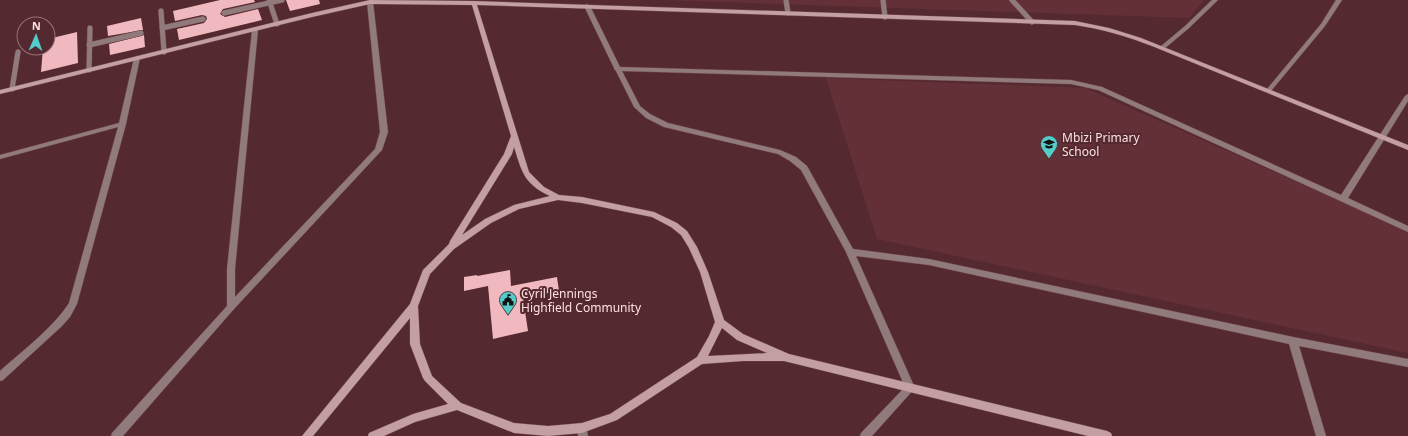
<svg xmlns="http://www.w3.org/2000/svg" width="1408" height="436" font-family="'Noto Sans',sans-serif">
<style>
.built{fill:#633037}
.building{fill:#f0b9bf}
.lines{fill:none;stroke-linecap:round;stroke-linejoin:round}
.lane-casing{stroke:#6f464c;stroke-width:6}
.street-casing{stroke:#6f464c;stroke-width:1}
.secondary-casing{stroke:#6f464c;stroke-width:1}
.lane{stroke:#917a7c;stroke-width:5}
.street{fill:#917a7c;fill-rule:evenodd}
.secondary{fill:#c39ea2;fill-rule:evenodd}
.labels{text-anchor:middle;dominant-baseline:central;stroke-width:4;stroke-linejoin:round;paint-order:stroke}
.poi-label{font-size:12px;fill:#fde0e2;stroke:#54292f;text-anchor:start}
</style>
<rect width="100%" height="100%" fill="#54292f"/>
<path class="built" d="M660,0H1204L1189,18Z
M826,78L1085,88L1408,231V353L877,239Z"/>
<path class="building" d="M220,0H254L255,2L223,9L220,14L225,17L258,9L262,20L179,40L177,29L204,23L207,19L206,16L202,15L175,21L173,11Z
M286,0H319L320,4L290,11Z
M141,18L143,30L108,36L107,26Z
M77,32L78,63L41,72L43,48H48V39Z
M144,35L145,47L110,55L109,44Z
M510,270L511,286L557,277L559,291L523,298L528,331L493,339L488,286L464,291V277L477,275V276Z"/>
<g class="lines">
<g class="lane-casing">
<path id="lane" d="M269,0L277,24
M786,0L788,13
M883,0L885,17
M1012,0L1032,22
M161,11L164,52
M224,13L282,0
M162,28L203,19
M89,45L141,33
M89,70L90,28
M12,89L18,52"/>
</g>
<g class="street-casing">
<path id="street" d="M370,0L373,2L388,132L382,150L234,309L123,436H111L112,433L227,306V269L252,30L255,28L258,30L235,269V297L375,149L380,132L367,2Z
M1212,0H1218L1189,28L1164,49H1160V47L1185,26Z
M1336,0H1342L1325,26L1271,91H1267V89L1321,24Z
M587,4L590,6L620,67L1071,80L1102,87L1341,195L1405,96L1408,94V101L1348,198L1408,226V232L1098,90L1071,84L622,71L640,106L650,114L668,123L780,150L796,157L807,166L853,249L929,259L1293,337L1408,359V367L1299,346L1326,436H1316L1289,344L929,265L856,256L915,388L872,436H860L861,433L905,387L846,252L801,170L790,161L778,154L664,127L646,118L634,107L616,71L614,69V68L584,6Z
M137,56L140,58L126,124L77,304L70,317L61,327L3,380L0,381V371C21,352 54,327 69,303L118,127L0,159V155L119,123L134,58Z
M582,423L586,425L588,436H578L577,428L578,425Z"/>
</g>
<g class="secondary-casing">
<path id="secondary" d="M370,0L474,1L1075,21L1109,28L1141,38L1408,145V150L1152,46C1126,36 1102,29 1075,25L477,5L529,172L544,187L559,195L582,197L654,212L677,223L687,231L697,247L708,272L724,320L743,334L789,354L1107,431L1111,433L1112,436H1088L784,361H743L702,364L617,420L582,433L548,436L514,433L457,410L415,422L384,436H368L369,433L413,414L448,404L425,381L423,378L410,344V318L313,436H302L410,304L423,270L449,244L450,241L504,154L511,136L472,5L370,4L312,17L0,94V90L312,13ZM514,147C522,172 524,184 550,196L514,205L485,219L462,235L512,154ZM558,200L582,203L652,217L671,227L681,235L689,248L700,272L715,322L709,336L697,357L610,414L582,423L548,426L514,423L461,403L432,376L420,344L418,306L430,274L454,249L491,223L519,209ZM722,328L737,340L767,353L708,356Z"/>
</g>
<use href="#lane" class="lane"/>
<use href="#street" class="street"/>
<use href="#secondary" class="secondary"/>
</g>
<defs>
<g id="school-pin" transform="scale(0.9)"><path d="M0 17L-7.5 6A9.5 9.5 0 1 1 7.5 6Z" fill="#53cdc9" stroke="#54292f"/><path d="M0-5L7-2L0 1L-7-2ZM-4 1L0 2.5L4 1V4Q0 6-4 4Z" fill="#111"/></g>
<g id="civic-pin" transform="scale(0.9)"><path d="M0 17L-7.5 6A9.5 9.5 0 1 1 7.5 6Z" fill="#53cdc9" stroke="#54292f"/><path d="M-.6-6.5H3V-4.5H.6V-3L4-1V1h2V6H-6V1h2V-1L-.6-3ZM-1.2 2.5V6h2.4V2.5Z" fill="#111"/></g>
</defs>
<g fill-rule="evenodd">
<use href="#school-pin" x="1049" y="144"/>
<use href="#civic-pin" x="508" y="300"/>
</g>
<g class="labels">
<g class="poi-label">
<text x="1062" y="137">Mbizi Primary<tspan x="1062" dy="14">School</tspan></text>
<text x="521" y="293">Cyril Jennings<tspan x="521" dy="14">Highfield Community</tspan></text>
</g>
</g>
<g transform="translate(36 36) rotate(2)"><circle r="19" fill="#54292f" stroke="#987277"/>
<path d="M0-3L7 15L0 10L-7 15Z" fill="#53cdc9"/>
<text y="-6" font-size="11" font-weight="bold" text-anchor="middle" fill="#fde0e2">N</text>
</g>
</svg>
